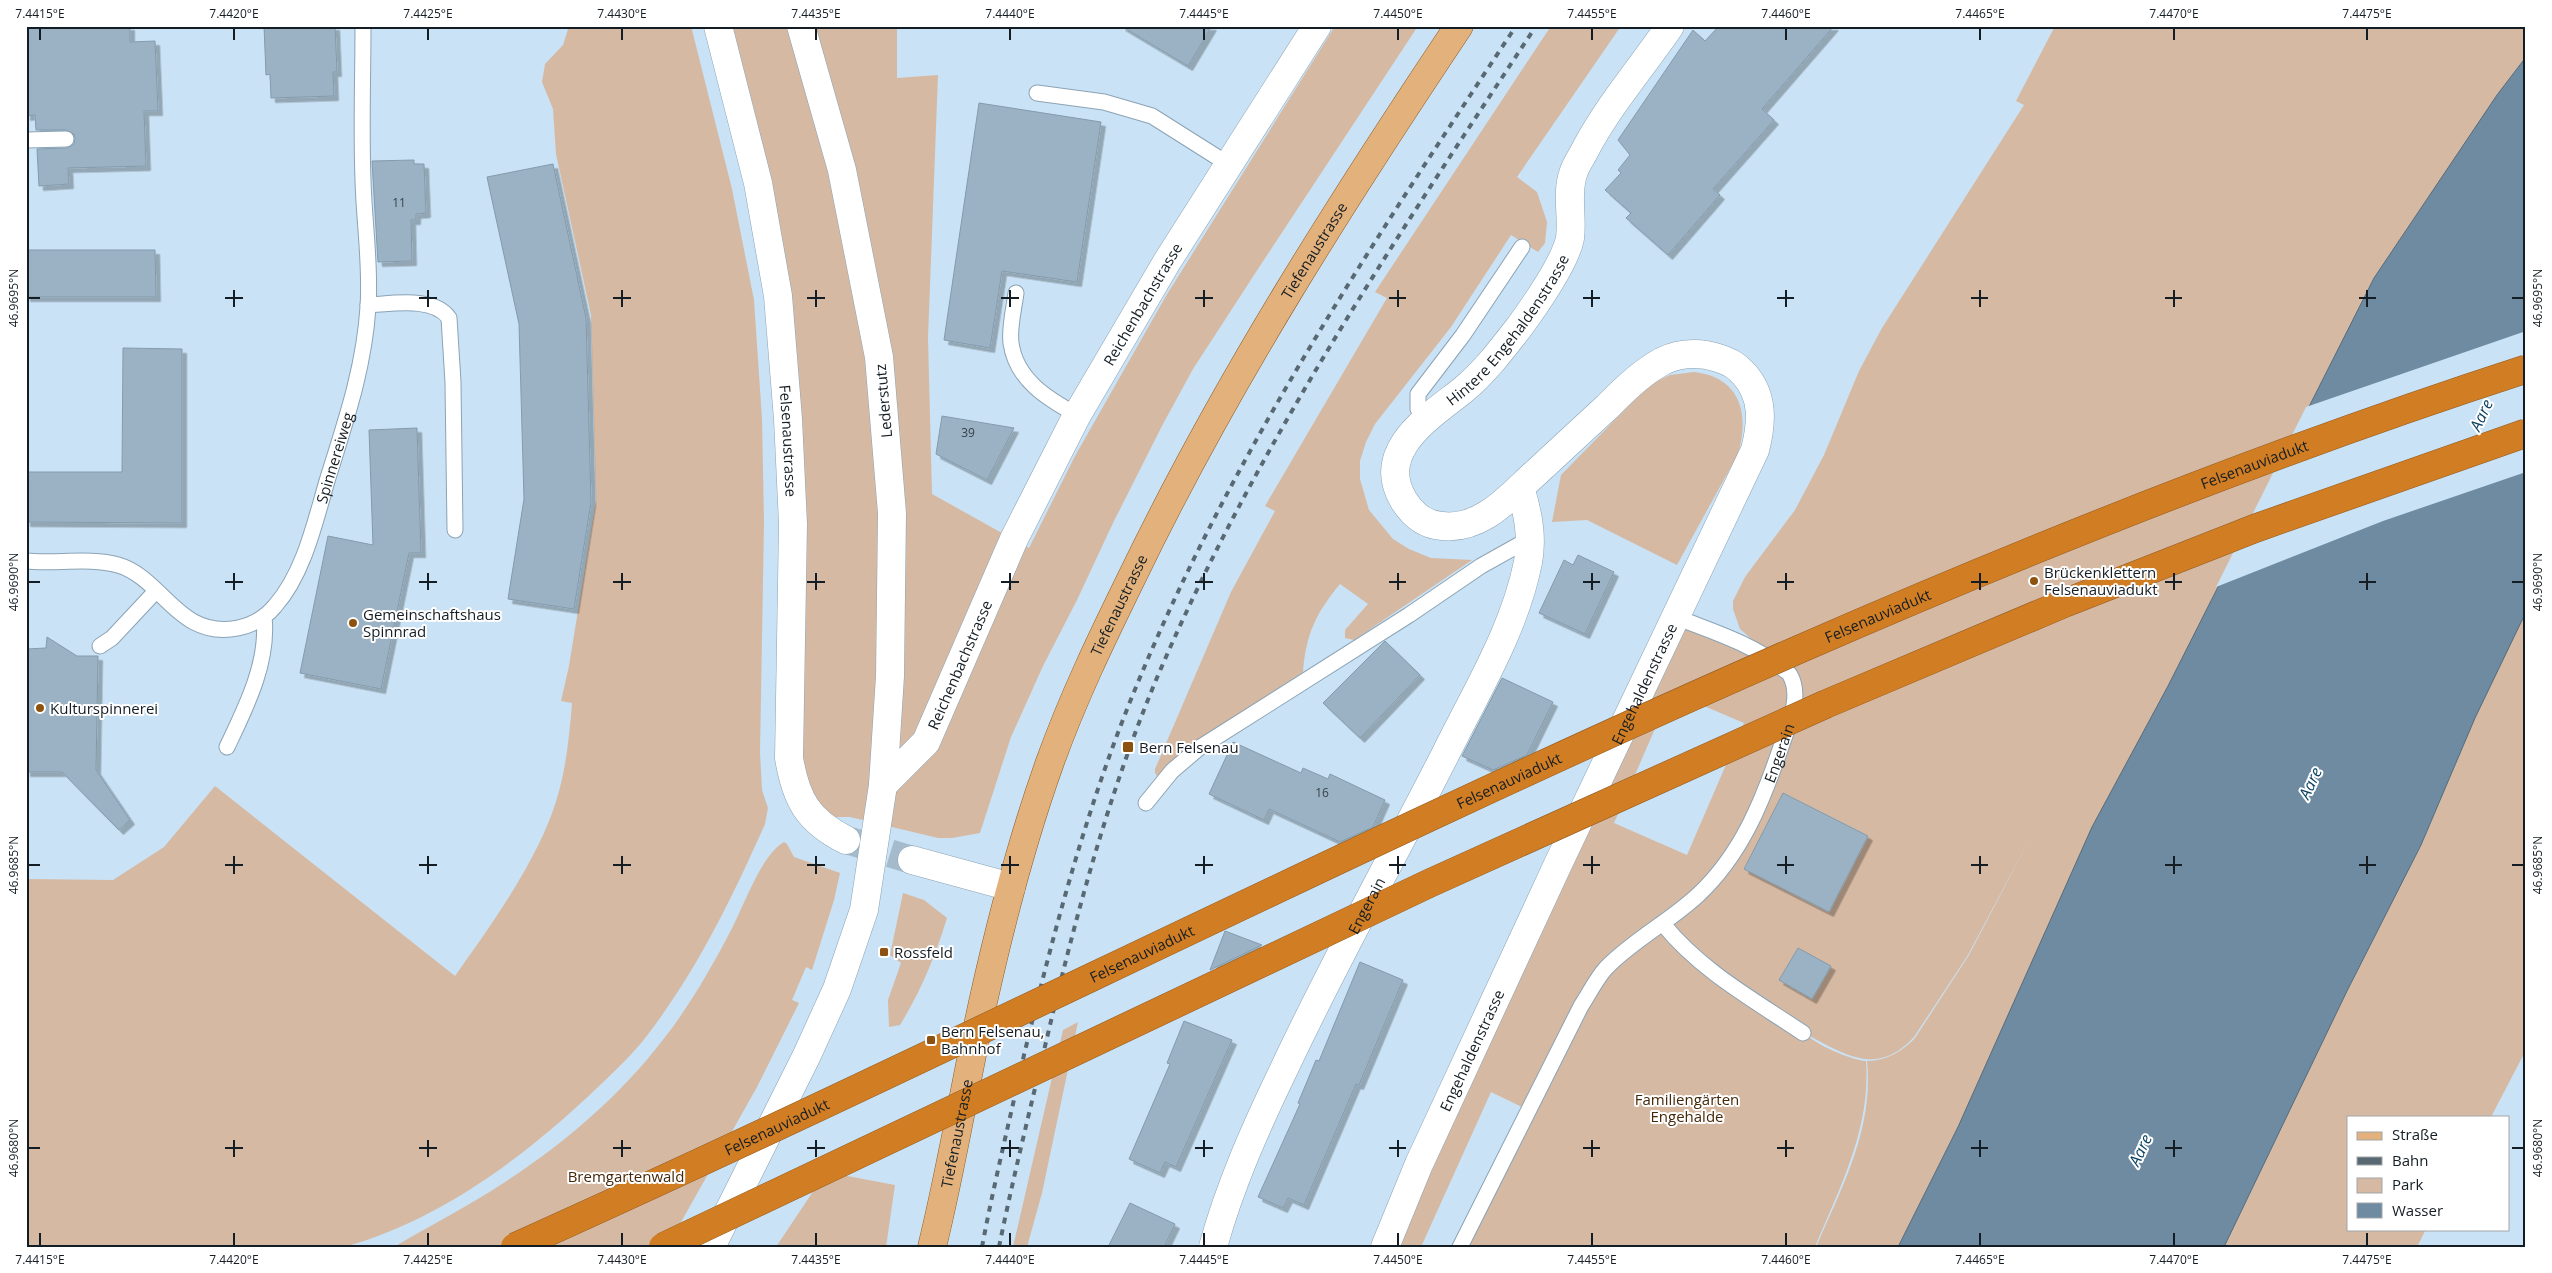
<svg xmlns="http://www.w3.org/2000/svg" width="2552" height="1273" font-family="'Open Sans',sans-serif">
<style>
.green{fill:#d6b9a2;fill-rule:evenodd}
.water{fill:#6e8ba1;stroke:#536a7b}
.pier{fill:#c9e2f5}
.building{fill:#9ab2c4;stroke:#839bac;filter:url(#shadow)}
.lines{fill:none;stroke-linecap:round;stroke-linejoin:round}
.secondary-tunnel{stroke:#a5bbcb;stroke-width:28;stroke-dasharray:28 14;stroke-linecap:butt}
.lane-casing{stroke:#8ba3b5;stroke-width:17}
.street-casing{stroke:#8ba3b5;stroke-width:29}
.secondary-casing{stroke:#8ba3b5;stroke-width:29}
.primary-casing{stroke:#8f5b23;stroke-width:29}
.lane{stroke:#fff;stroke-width:15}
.street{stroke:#fff;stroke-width:28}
.secondary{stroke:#fff;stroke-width:28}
.primary{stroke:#e3b17b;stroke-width:28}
.rail{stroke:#596974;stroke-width:4;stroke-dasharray:6 6;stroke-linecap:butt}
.highway-bridge-casing{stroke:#8f5b23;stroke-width:29;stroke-linecap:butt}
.highway-bridge{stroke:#d17d23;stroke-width:28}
.ticks{fill:none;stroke:#141d23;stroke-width:2}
.poi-dot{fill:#8e5210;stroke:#fff;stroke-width:2}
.labels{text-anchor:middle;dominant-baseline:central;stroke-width:4;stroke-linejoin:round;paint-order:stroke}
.number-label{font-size:12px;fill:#36424b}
.street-label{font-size:15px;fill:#141d23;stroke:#fff}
.poi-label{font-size:15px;fill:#141d23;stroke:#fff;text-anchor:start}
.park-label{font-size:15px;fill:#452709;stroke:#fff}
.water-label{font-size:16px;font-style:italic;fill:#0c4363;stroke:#fff}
.neatline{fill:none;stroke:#141d23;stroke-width:2}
.ticks-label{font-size:12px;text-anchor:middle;fill:#141d23}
</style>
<defs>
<filter id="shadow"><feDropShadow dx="4.5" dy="4.5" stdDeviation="0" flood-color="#0004"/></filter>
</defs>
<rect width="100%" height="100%" fill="#c9e2f5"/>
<path class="green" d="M569,26H691L732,189L754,300L762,419L764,522L760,753L762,790L768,808L765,824C733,896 699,966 652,1029C637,1050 617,1069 598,1087C527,1155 441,1220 344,1247H26V879L113,880L164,847L215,786L455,976C489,928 530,871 551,816C565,780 569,741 572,703L561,701L569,666L596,500L591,315L556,154L553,109L542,82L545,64L563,45Z
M719,26H897V78L938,75L928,338L932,494L1029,548L1075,456L1166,296L1335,26H1418L1256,272L1193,369L1163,424L1113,523L1077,600L1043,666L1011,737L980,833L952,838H938L850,817H814L803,804L789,419Z
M1551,26H1621L1517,177L1537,192L1547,222L1545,243L1538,252L1511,235L1451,327L1375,424L1366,442L1360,461V479L1369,510L1393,539L1409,549L1431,558L1472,560L1354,640L1345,638V630L1368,604L1340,584C1316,613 1306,634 1303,672L1186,748L1157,776L1155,773V769L1231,592L1275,511L1265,506L1387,298L1375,292Z
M2055,26H2526V57L2497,95L2374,278L2168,686L2092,827L1958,1127L1898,1247H1816C1842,1187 1874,1128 1867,1061C1886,1061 1903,1051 1915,1038L1969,955L2039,821L1968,955L1914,1037C1877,1077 1846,1055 1806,1034C1814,1044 1851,1060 1866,1061C1871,1128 1840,1187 1815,1247H1462L1606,970L1731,860L1797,703L1791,674L1740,629L1733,609V601L1745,577L1795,510L1824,455L1859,371L1882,328L2024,105L2016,101Z
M1694,372C1740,377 1750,413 1738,454L1677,565L1587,520L1552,522L1561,475L1649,385L1670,375Z
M2526,612V1050L2491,1117H2348V1229H2426L2417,1247H2224L2347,991L2421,845L2475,718Z
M1671,619L1691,625L1789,675L1794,702L1729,859L1604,969L1528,1110L1491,1092L1421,1247H1386ZM1671,692L1744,723L1687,855L1614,823Z
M784,842L787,844L794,857L840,873L834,900L812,970L806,967L792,1000L799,1003L757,1087L667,1247H394C429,1226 467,1207 502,1184C561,1146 619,1097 662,1041C687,1010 712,967 730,932C744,907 760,856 784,842Z
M903,893L924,900L947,918C935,957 921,991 900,1025L889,1027L888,1000L901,963L890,955Z
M1078,1022L1042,1193L1027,1247H1013L1063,1030Z
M826,1172L895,1185L886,1247H776Z"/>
<path class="water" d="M2526,57V612L2475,718L2421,845L2347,991L2224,1247H1898L1958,1127L2092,827L2168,686L2374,278L2497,95Z"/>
<path class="pier" d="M2526,331V472L2383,521L2216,587L2306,407Z"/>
<path class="building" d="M26,26H130V42L155,41L158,111H144L146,166L68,168L69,184L39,186L37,149L67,148L74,144L75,138L74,134L66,130H36L35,115L26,116Z
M264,26H335L337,72H333L334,96L271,98L270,74L266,75Z
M1121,26H1212L1188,66Z
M1719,26H1834L1762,109L1774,120L1713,189L1720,195L1668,255L1626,218L1631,213L1605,190L1621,173L1618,170L1630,155L1618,140L1693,30L1705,41Z
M979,103L1101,122L1077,282L1002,271L990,348L944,340Z
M414,160V164H424L426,213L416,214V220H411L412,261L378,262L372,161Z
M553,164L586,318L591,502L574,609L508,599L524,499L519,324L487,177Z
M26,250H155L156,297H26Z
M123,348L182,349V523L26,522V472H122Z
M942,416L1014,428L987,480L936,454Z
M417,428L421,553H409L381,689L300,673L328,536L373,545L369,430Z
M1578,555L1614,572L1585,634L1539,613L1564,560L1573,565Z
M47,637L77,656H98L96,770L130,820L119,830L62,772H26V649L46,648Z
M1385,641L1420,675L1360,738L1323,703Z
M1502,678L1553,702L1527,755L1493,770L1462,756Z
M1233,742L1301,773L1303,768L1328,779L1330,774L1385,800L1373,827L1340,842L1269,809L1264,820L1209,794Z
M1783,793L1868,836L1829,912L1744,869Z
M1225,931L1262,945L1210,970Z
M1798,948L1831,966L1812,999L1779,980Z
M1360,962L1403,980L1359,1085L1356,1084L1304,1205L1288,1198L1283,1208L1258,1197L1300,1104L1298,1103L1316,1060L1319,1061Z
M1184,1021L1232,1040L1176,1167L1165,1162L1160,1173L1129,1159L1170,1064L1167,1063Z
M1130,1203L1175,1224L1164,1247H1108Z"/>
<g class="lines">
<path class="secondary-tunnel" d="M850,841L912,860"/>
<g class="lane-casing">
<g id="lane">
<path d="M1037,93L1104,102L1152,116L1228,164"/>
<path d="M26,140L66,139"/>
<path d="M1016,293C1014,309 1009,327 1011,343C1016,380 1048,399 1077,415"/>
<path d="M368,305C391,304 434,296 449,318L453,382L455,530"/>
<path d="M1425,420L1418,409V394L1463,335L1522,247"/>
<path id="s1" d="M26,561C56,564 90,557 118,565C163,578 178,640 238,628C252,625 266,617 275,606C304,573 315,522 327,481C345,423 364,369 368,307C371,265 364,222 363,180C361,128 363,78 363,26"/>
<path d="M100,646L112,638L155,592"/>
<path d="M227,747C246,707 269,662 264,617"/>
<path d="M1146,803L1172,771L1199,748L1409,615L1481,566L1531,538"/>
<path d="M1663,924C1701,971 1754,1000 1803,1033"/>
<path id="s2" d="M1460,1247L1581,1006C1589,994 1596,979 1606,968C1633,940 1669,922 1698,895C1742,854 1763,800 1782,744C1789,724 1802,696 1790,675C1789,672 1784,670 1782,668C1751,643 1713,632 1676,617"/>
</g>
</g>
<g class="street-casing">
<g id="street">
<path id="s3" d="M883,785L926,742L1014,539L1077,415L1168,260L1317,26"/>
<path id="s4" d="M1213,1247C1230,1185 1256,1127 1284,1069C1334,962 1392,859 1446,753C1476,692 1515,629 1528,562C1533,537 1528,512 1520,488"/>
<path id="s5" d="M1385,1247L1419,1164L1559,862L1755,450C1762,423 1764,396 1744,374C1736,365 1730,362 1718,358C1698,351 1674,353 1656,365C1638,376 1622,392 1607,407C1581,431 1554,456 1528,480C1504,503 1478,530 1442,526C1425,525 1413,515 1404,501C1373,450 1431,416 1463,390C1484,373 1503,348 1520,326C1534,307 1566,261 1570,238C1573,217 1566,195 1573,174C1575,166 1581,158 1585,150C1608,106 1642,67 1670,26"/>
</g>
</g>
<g class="secondary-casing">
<g id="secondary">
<path id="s6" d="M718,26L758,183L778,296L788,419L793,524L789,758C796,800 808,821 846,840"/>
<path d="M912,860L1011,887"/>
<path d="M711,1247L807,1055L837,989L864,910L883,785L890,676L892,513L879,357L842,170L801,26"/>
</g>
</g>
<g class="primary-casing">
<g id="primary">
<path id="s7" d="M932,1247C952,1166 965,1084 983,1002C1001,921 1022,840 1050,762C1073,698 1102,638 1132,577C1225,384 1340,204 1459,26"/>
</g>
</g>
<use href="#lane" class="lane"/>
<use href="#street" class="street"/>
<use href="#secondary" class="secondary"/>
<use href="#primary" class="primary"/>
<path class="rail" d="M982,1247C994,1183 1010,1119 1024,1055C1055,926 1089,798 1141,675C1238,443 1378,235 1516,26
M999,1247C1013,1178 1030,1110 1046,1042C1075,919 1107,798 1156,680C1255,447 1397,237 1536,26"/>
<g class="highway-bridge-casing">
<g id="highway-bridge">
<path id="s8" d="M515,1247C1182,947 1828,595 2526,369"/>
<path d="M663,1247L1430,883L1826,704L2065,603L2256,528L2526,433"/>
</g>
</g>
<use href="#highway-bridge" class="highway-bridge"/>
</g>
<path class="ticks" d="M40,28V40M234,28V40M428,28V40M622,28V40M816,28V40M1010,28V40M1204,28V40M1398,28V40M1592,28V40M1786,28V40M1980,28V40M2174,28V40M2367,28V40M234,290V307M428,290V307M622,290V307M816,290V307M1010,290V307M1204,290V307M1398,290V307M1592,290V307M1786,290V307M1980,290V307M2174,290V307M2367,290V307M28,298H40M225,298H243M419,298H437M613,298H631M807,298H825M1001,298H1019M1195,298H1213M1389,298H1406M1583,298H1600M1777,298H1794M1971,298H1988M2165,298H2182M2359,298H2376M2512,298H2524M234,573V590M428,573V590M622,573V590M816,573V590M1010,573V590M1204,573V590M1398,573V590M1592,573V590M1786,573V590M1980,573V590M2174,573V590M2367,573V590M28,582H40M225,582H243M419,582H437M613,582H631M807,582H825M1001,582H1019M1195,582H1213M1389,582H1406M1583,582H1600M1777,582H1794M1971,582H1988M2165,582H2182M2359,582H2376M2512,582H2524M234,856V874M428,856V874M622,856V874M816,856V874M1010,856V874M1204,856V874M1398,856V874M1592,856V874M1786,856V874M1980,856V874M2174,856V874M2367,856V874M28,865H40M225,865H243M419,865H437M613,865H631M807,865H825M1001,865H1019M1195,865H1213M1389,865H1406M1583,865H1600M1777,865H1794M1971,865H1988M2165,865H2182M2359,865H2376M2512,865H2524M234,1140V1157M428,1140V1157M622,1140V1157M816,1140V1157M1010,1140V1157M1204,1140V1157M1398,1140V1157M1592,1140V1157M1786,1140V1157M1980,1140V1157M2174,1140V1157M28,1148H40M225,1148H243M419,1148H437M613,1148H631M807,1148H825M1001,1148H1019M1195,1148H1213M1389,1148H1406M1583,1148H1600M1777,1148H1794M1971,1148H1988M2165,1148H2182M2512,1148H2524M40,1233V1246M234,1233V1246M428,1233V1246M622,1233V1246M816,1233V1246M1010,1233V1246M1204,1233V1246M1398,1233V1246M1592,1233V1246M1786,1233V1246M1980,1233V1246M2174,1233V1246M2367,1233V1246"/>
<g class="poi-dot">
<circle cx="2034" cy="581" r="5"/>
<circle cx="353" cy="623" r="5"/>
<circle cx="40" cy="708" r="5"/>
<rect x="1122" y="741" width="12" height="12" rx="2.5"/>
<rect x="879" y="947" width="10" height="10" rx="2.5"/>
<rect x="926" y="1035" width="10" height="10" rx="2.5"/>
</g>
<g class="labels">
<g class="number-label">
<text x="399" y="202">11</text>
<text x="968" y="432">39</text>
<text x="1322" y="792">16</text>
</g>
<g class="street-label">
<text stroke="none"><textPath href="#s7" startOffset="1076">Tiefenaustrasse</textPath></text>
<text stroke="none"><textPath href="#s3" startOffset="550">Reichenbachstrasse</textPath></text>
<text stroke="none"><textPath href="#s5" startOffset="1591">Hintere Engehaldenstrasse</textPath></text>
<text transform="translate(883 401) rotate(-95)">Lederstutz</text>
<text stroke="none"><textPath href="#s6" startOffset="422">Felsenaustrasse</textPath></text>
<text stroke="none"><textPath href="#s1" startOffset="438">Spinnereiweg</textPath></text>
<text stroke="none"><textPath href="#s8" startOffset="1908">Felsenauviadukt</textPath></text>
<text stroke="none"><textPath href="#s7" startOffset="671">Tiefenaustrasse</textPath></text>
<text stroke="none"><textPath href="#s8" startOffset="1502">Felsenauviadukt</textPath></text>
<text stroke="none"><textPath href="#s3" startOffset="145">Reichenbachstrasse</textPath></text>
<text stroke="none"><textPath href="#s5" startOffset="620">Engehaldenstrasse</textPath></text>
<text stroke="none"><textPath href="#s2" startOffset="598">Engerain</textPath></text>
<text stroke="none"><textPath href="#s8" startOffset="1098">Felsenauviadukt</textPath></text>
<text stroke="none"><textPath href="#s4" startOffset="375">Engerain</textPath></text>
<text stroke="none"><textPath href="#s8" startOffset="692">Felsenauviadukt</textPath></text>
<text stroke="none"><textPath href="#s5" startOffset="215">Engehaldenstrasse</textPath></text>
<text stroke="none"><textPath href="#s8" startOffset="288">Felsenauviadukt</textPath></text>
<text stroke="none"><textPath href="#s7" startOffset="116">Tiefenaustrasse</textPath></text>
</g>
<g class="poi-label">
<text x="2044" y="572">Brückenklettern<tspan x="2044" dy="17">Felsenauviadukt</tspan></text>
<text x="363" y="614">Gemeinschaftshaus<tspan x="363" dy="17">Spinnrad</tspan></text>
<text x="50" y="708">Kulturspinnerei</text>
<text x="1139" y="747">Bern Felsenau</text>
<text x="894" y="952">Rossfeld</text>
<text x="941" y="1031">Bern Felsenau,<tspan x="941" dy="17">Bahnhof</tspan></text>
</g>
<g class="park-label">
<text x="1687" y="1099">Familiengärten<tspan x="1687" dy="17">Engehalde</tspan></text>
<text x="626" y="1176">Bremgartenwald</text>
</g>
<g class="water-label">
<text transform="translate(2481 415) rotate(-65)">Aare</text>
<text transform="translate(2310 783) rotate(-65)">Aare</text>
<text transform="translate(2140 1150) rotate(-65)">Aare</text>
</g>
</g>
<rect width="2552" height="1273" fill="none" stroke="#ffffff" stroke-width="55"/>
<rect x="2347" y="1116" width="162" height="115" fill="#ffffff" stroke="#a1a5a7"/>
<rect x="2357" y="1132" width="25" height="8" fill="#e3b17b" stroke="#a1a5a7"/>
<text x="2392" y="1140" font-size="15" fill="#141d23">Straße</text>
<rect x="2357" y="1157" width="25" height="8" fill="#596974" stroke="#a1a5a7"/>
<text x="2392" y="1166" font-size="15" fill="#141d23">Bahn</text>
<rect x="2357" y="1178" width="25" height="15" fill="#d6b9a2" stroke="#a1a5a7"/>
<text x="2392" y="1190" font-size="15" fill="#141d23">Park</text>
<rect x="2357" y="1203" width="25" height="15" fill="#6e8ba1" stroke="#a1a5a7"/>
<text x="2392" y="1216" font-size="15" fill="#141d23">Wasser</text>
<rect x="28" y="28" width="2496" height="1218" class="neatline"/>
<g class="ticks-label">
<text x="40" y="18">7.4415°E</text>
<text x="234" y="18">7.4420°E</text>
<text x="428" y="18">7.4425°E</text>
<text x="622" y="18">7.4430°E</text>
<text x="816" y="18">7.4435°E</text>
<text x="1010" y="18">7.4440°E</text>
<text x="1204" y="18">7.4445°E</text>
<text x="1398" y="18">7.4450°E</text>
<text x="1592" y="18">7.4455°E</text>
<text x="1786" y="18">7.4460°E</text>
<text x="1980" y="18">7.4465°E</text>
<text x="2174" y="18">7.4470°E</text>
<text x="2367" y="18">7.4475°E</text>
<text transform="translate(14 298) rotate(-90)" y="4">46.9695°N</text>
<text transform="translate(2538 298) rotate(-90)" y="4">46.9695°N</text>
<text transform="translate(14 582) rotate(-90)" y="4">46.9690°N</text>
<text transform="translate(2538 582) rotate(-90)" y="4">46.9690°N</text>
<text transform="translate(14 865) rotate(-90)" y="4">46.9685°N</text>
<text transform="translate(2538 865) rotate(-90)" y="4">46.9685°N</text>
<text transform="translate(14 1148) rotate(-90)" y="4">46.9680°N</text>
<text transform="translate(2538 1148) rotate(-90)" y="4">46.9680°N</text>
<text x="40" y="1264">7.4415°E</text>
<text x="234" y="1264">7.4420°E</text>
<text x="428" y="1264">7.4425°E</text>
<text x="622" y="1264">7.4430°E</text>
<text x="816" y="1264">7.4435°E</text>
<text x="1010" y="1264">7.4440°E</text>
<text x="1204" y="1264">7.4445°E</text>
<text x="1398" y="1264">7.4450°E</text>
<text x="1592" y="1264">7.4455°E</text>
<text x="1786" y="1264">7.4460°E</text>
<text x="1980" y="1264">7.4465°E</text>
<text x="2174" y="1264">7.4470°E</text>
<text x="2367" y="1264">7.4475°E</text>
</g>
</svg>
